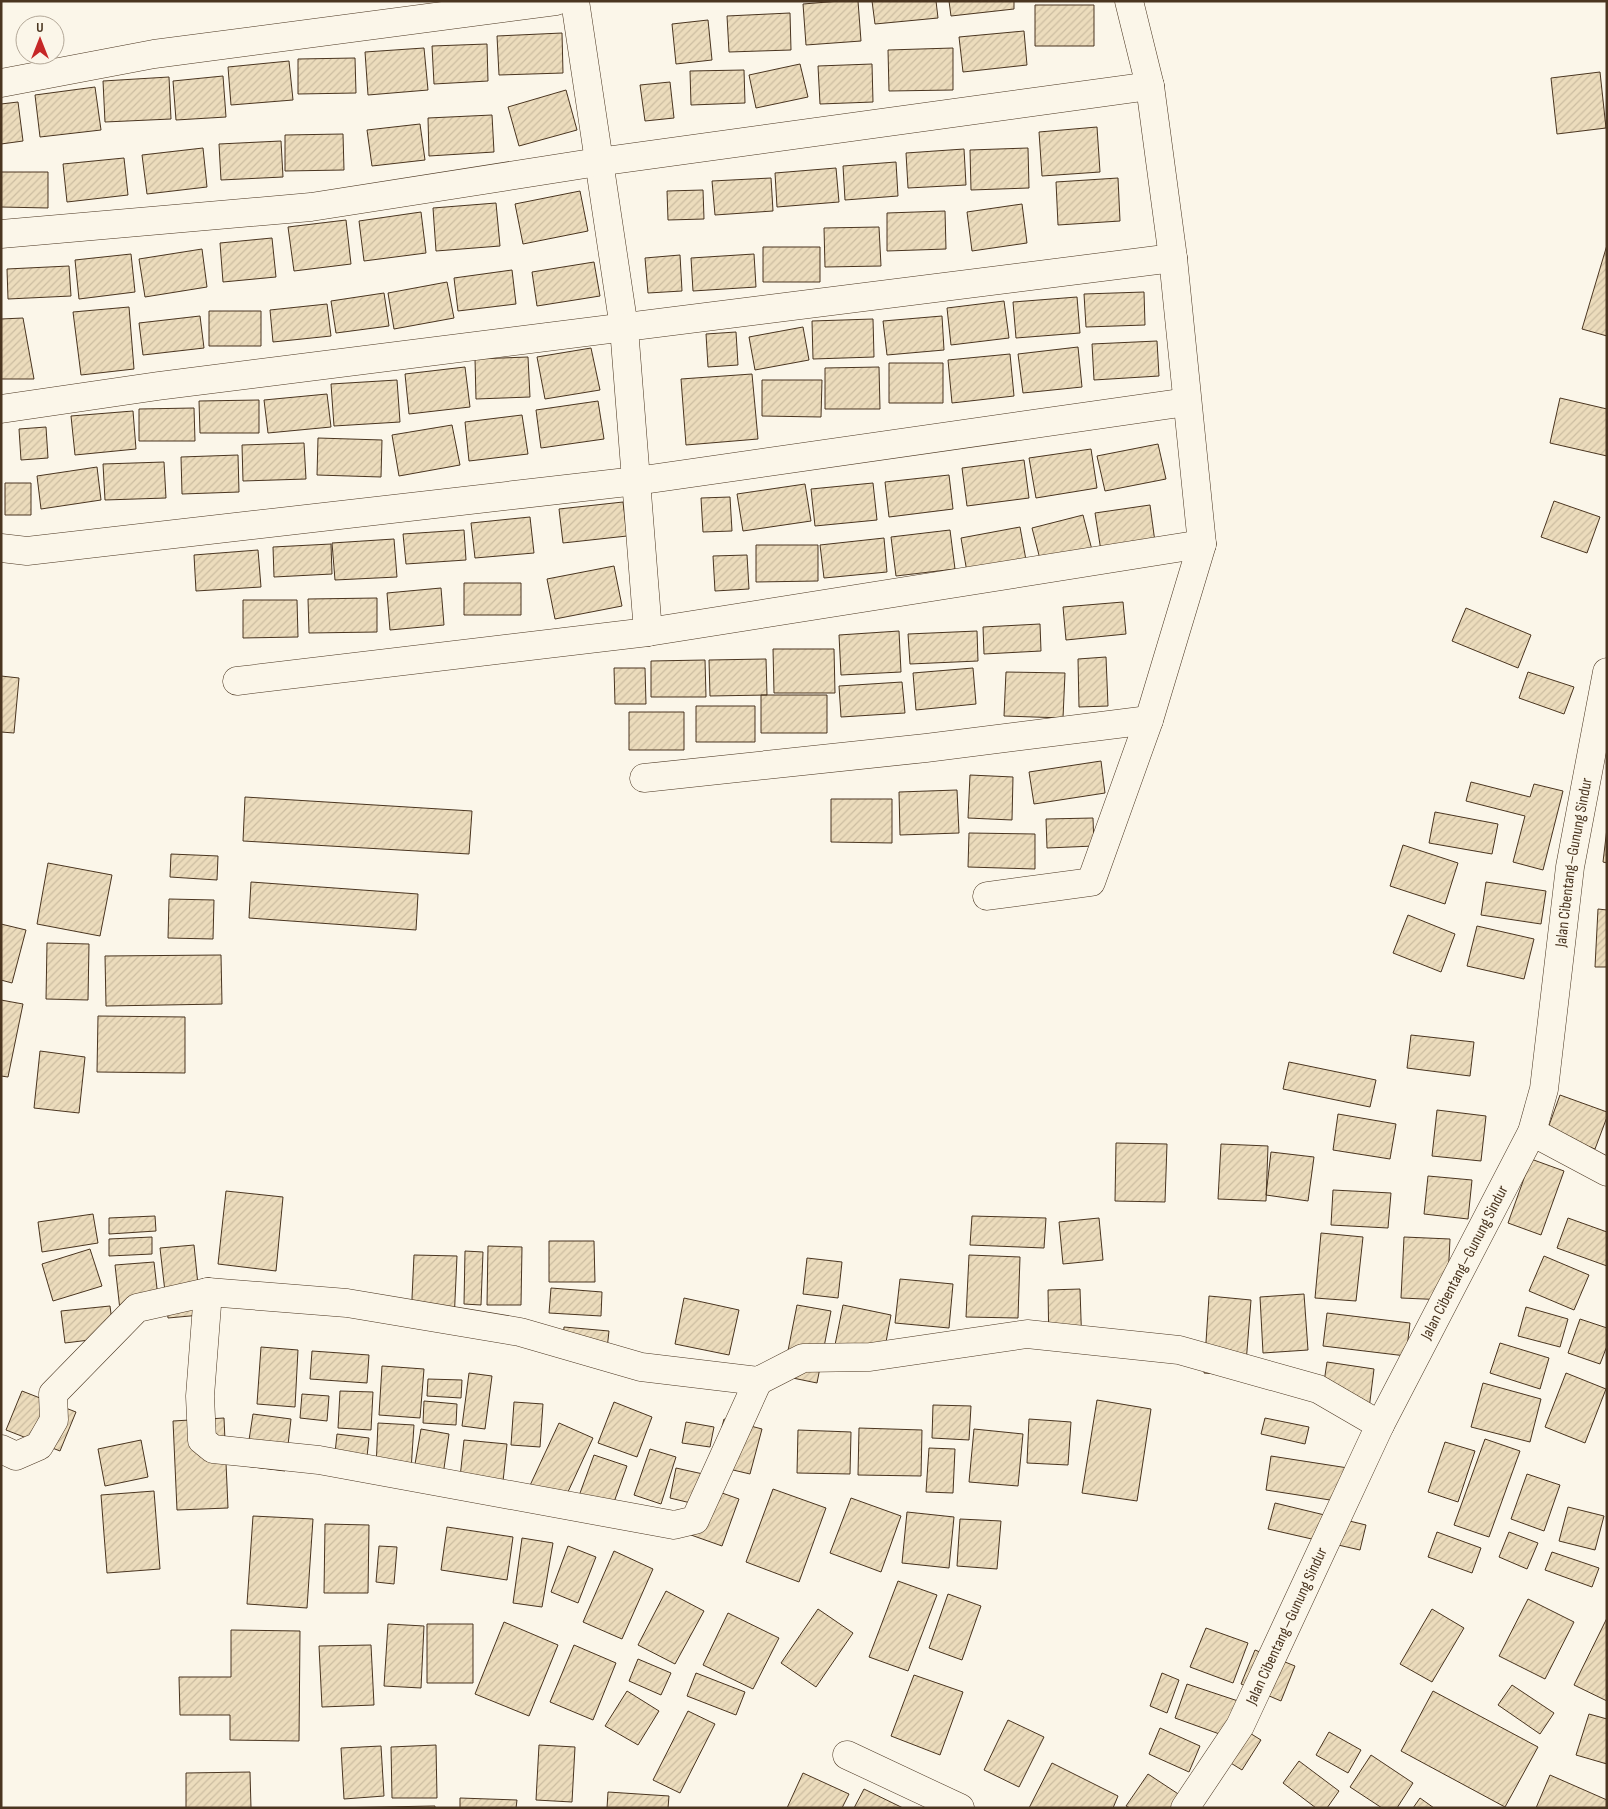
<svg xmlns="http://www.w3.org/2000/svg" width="1608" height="1809" font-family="'Sofia Sans Condensed',sans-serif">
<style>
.building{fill:url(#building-hatch);stroke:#4a3520}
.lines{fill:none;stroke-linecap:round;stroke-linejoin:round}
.minor-casing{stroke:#4a3520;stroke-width:29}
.minor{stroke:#fbf6e9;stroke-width:28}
.labels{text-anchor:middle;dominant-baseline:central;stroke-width:4;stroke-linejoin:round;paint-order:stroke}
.street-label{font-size:16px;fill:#4a3520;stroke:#fbf6e9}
</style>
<defs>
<pattern id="building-hatch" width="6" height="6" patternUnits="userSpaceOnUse" patternTransform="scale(1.25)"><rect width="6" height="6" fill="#ecdcbc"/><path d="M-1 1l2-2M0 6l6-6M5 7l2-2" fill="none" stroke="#ccbda1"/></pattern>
</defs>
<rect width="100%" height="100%" fill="#fbf6e9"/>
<path class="building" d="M840,1H858L861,41L806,45L803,4Z
M872,1H936L938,18L875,24Z
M949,1H1014V9L951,16Z
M1035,5H1094V46H1035Z
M790,13L791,50L729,52L727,16Z
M708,20L712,60L676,64L672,24Z
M1024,31L1027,65L963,72L959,37Z
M562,33L563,73L499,75L497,36Z
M487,44L488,81L434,84L432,46Z
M424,48L428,90L368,95L365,52Z
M953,48V90L889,91L888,50Z
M355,58L356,93L298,94V59Z
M289,61L293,100L231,105L228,67Z
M800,64L808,97L756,108L749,75Z
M872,64L873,102L820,104L818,66Z
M744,70L745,103L691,105L690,71Z
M1600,72L1606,128L1557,134L1551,78Z
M223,76L226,117L176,120L173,81Z
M169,77L171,119L105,122L103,81Z
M670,82L674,118L645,121L640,85Z
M95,87L101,130L40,137L35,95Z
M566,90L577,130L519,146L508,107Z
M18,102L23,141L1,144V104Z
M492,115L494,152L429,156L428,118Z
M420,124L425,160L372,166L367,130Z
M1097,127L1100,172L1042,176L1039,132Z
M343,134L344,170L285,171V135Z
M281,141L283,177L221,180L219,144Z
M203,148L207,187L147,194L142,155Z
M1028,148L1029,188L971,190L970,150Z
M964,149L966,185L908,188L906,153Z
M124,158L128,195L67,202L63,164Z
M896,162L898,196L845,200L843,166Z
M836,168L839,202L777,207L775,173Z
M1,172H48V208L1,207Z
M771,178L773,211L715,215L712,181Z
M1118,178L1120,221L1058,225L1056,182Z
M703,190L704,219L668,220L667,191Z
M580,191L588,231L523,244L515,204Z
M496,203L500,246L436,251L433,208Z
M1022,204L1027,243L972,251L967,212Z
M945,211L946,249L887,251V213Z
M421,212L426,253L364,261L359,221Z
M346,220L351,264L294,271L288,227Z
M879,227L881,266L825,267L824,228Z
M272,238L276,277L223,282L220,243Z
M1607,245V336L1582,329Z
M763,247H820V282H763Z
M202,249L207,287L145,297L139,259Z
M131,254L135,292L79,299L75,260Z
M754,254L756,287L693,291L691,258Z
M680,255L682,291L648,293L645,258Z
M594,262L600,296L537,306L532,272Z
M69,266L71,296L8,299L7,269Z
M512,270L516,304L458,311L454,278Z
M447,282L454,318L394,329L388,293Z
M1144,292L1145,325L1086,327L1084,294Z
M384,293L389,326L336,333L331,301Z
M1077,297L1080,333L1016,338L1013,302Z
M1004,301L1009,338L951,345L947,308Z
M327,304L331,336L273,342L270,310Z
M129,307L134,369L81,375L73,312Z
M209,311H261V346H209Z
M200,316L204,348L143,355L139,323Z
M942,316L944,350L887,355L883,321Z
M23,318L34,379H1V319Z
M873,319L874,357L813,359L812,321Z
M803,327L809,360L755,370L749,337Z
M736,332L738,365L708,367L706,334Z
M1157,341L1159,376L1094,380L1092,344Z
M1078,347L1082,387L1023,393L1018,354Z
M591,348L600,390L545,399L537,357Z
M1010,354L1014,396L952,403L948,360Z
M528,357L530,397L476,399L475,359Z
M889,363H943V403H889Z
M465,367L470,407L409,414L405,374Z
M879,367L880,409H825V368Z
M752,374L758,439L686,445L681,379Z
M397,380L400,422L334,426L331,384Z
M762,380H822L821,417L762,416Z
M327,394L331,427L268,433L264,400Z
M1560,398L1607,409V456L1550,443Z
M259,400V433H200L199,401Z
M598,401L604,439L541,448L536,410Z
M194,408L195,441H139V409Z
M133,411L136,449L75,455L71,416Z
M522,415L528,454L469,461L465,422Z
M452,425L460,465L399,476L392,435Z
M46,427L48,458L21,460L19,429Z
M318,438L382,440L381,477L317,475Z
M304,443L306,479L243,481L242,445Z
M1158,444L1166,479L1105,491L1097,456Z
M1091,449L1097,488L1036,498L1029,458Z
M238,455L239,492L182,494L181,457Z
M1024,460L1029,498L967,506L962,468Z
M164,462L166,498L105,500L103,464Z
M97,467L101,500L41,509L37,476Z
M949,475L953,509L889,517L885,482Z
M5,483H31V515H5Z
M873,483L877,520L815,526L811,489Z
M805,484L811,521L743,531L737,494Z
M730,497L732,531L703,532L701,498Z
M1554,501L1600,517L1587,553L1541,537Z
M623,502L627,536L563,543L559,509Z
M1150,505L1155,542L1101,551L1095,513Z
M1083,515L1092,550L1041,563L1032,528Z
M530,517L534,553L475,558L471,523Z
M1020,527L1026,560L967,572L961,538Z
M464,530L466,560L406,564L403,534Z
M950,530L955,569L896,576L891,537Z
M884,538L887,572L824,578L820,545Z
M394,539L397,577L335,580L332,543Z
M331,544L332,574L274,577L273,547Z
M756,545H818V581L756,582Z
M258,550L261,587L196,591L194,555Z
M747,555L749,589L715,591L713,556Z
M614,566L622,606L555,619L547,579Z
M464,583H521V615H464Z
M441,588L444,625L390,630L387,593Z
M377,598V632L309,633L308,599Z
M243,600H297L298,637L243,638Z
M1123,602L1126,634L1066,640L1063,607Z
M1466,608L1531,635L1518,668L1452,641Z
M1040,624L1041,651L984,654L983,627Z
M899,631L901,672L841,675L839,635Z
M977,631L978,661L910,664L908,634Z
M773,649H834L835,693H774Z
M1106,657L1108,706L1079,707L1078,659Z
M766,659L767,695L710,696L709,660Z
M705,660L706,697H651V661Z
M614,668H645L646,704H615Z
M973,668L976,704L916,710L913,673Z
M1006,672L1065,673L1063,718L1004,716Z
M1528,672L1574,687L1564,714L1519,698Z
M1,676L19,678L14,733L1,732Z
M902,682L905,713L841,717L839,686Z
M761,695H827V733H761Z
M696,706H755V742H696Z
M629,712H684V750H629Z
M1101,761L1105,793L1034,804L1029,772Z
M970,775L1013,777L1012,820L968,818Z
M1471,782L1530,797L1534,784L1563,791L1543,870L1513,862L1525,816L1466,801Z
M957,790L959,833L900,835L899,792Z
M245,797L472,811L469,854L243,841Z
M831,799H892V843L831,842Z
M1435,812L1498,824L1492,854L1429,843Z
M1093,818L1094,846L1047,848L1046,819Z
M1607,828V863L1603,862Z
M969,833L1035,834V869L968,867Z
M1403,845L1458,863L1445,904L1390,886Z
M171,854L218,856L217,880L170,877Z
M48,863L112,875L100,936L37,924Z
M251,882L418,894L416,930L249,918Z
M1486,882L1546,891L1541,924L1481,915Z
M169,899L214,900L213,939L168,938Z
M1598,909L1607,910V967H1595Z
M1408,915L1455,934L1441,972L1393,953Z
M1,924L26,930L12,983L1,980Z
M1477,926L1534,939L1524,979L1467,966Z
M47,943L89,944L88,1000L46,999Z
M221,955L222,1004L106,1006L105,956Z
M1,1000L23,1004L8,1077L1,1076Z
M98,1016L185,1017V1073L97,1072Z
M1411,1035L1474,1042L1470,1076L1407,1068Z
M40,1051L85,1057L79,1113L34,1108Z
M1289,1062L1376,1080L1370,1107L1283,1089Z
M1560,1095L1607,1112V1117L1595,1149L1547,1131Z
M1437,1110L1486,1116L1481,1161L1432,1156Z
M1338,1114L1396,1124L1390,1159L1333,1150Z
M1116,1143L1167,1144L1165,1202L1115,1201Z
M1221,1144L1268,1146L1266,1201L1218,1199Z
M1271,1152L1314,1157L1308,1201L1266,1195Z
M1531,1159L1564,1171L1541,1235L1508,1223Z
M1428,1176L1472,1180L1468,1219L1424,1214Z
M1333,1190L1391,1193L1388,1228L1331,1225Z
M226,1191L283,1197L276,1271L218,1264Z
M93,1214L98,1243L42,1252L38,1222Z
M155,1216L156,1231L109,1234V1218Z
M972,1216L1046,1218L1044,1248L970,1245Z
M1099,1218L1103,1260L1063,1264L1059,1222Z
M1568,1218L1607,1232V1266L1557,1248Z
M1321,1233L1363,1237L1356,1301L1315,1298Z
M152,1237V1254L109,1256V1239Z
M1404,1237L1450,1239L1447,1300L1401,1298Z
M549,1241H594L595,1282H549Z
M194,1245L201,1315L168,1318L160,1248Z
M488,1246L522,1247L521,1305H487Z
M90,1249L102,1286L53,1301L42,1264Z
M465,1251L483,1252L481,1305L464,1304Z
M414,1255L457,1256L454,1322L411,1320Z
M969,1255L1020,1257L1018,1318L966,1317Z
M1544,1256L1589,1275L1574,1310L1529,1291Z
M807,1258L842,1262L838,1298L803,1294Z
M154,1262L160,1315L121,1319L115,1265Z
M900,1279L953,1284L949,1328L895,1323Z
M551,1288L602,1292L601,1316L549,1313Z
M1080,1289L1082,1349L1049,1350L1048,1290Z
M1304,1294L1308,1350L1263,1353L1260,1297Z
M1209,1296L1251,1300L1245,1376L1204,1373Z
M684,1298L739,1310L729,1355L675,1344Z
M797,1305L831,1311L817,1383L783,1376Z
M843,1305L891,1315L881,1369L832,1360Z
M110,1306L114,1337L65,1343L61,1311Z
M1526,1307L1568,1319L1560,1347L1518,1336Z
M1327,1313L1410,1323L1406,1356L1323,1346Z
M1580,1319L1607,1328V1346L1600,1364L1568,1353Z
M564,1327L609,1331L606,1358L562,1355Z
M1500,1343L1549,1358L1540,1389L1490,1373Z
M261,1347L298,1350L295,1407L257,1404Z
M312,1351L369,1355L367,1383L310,1379Z
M1327,1362L1374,1369L1369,1409L1321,1402Z
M382,1366L424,1369L420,1418L379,1415Z
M469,1373L492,1376L485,1429L462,1426Z
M1566,1373L1606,1389L1585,1443L1545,1427Z
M428,1379L462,1380L461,1398L427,1396Z
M1483,1383L1541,1399L1530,1442L1471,1427Z
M22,1391L76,1412L60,1451L6,1430Z
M340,1391L373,1392L371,1430L338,1428Z
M302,1394L329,1396L327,1421L300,1418Z
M1097,1400L1151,1409L1137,1501L1082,1493Z
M424,1401L457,1404L456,1425L423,1423Z
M514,1402L543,1404L540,1447L511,1445Z
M614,1402L652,1417L637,1457L598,1443Z
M933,1405L971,1406L969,1440L932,1438Z
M253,1414L291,1419L285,1471L245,1466Z
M224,1418L228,1508L177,1510L173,1421Z
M1265,1418L1309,1427L1305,1444L1261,1434Z
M724,1419L762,1429L750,1474L712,1465Z
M1029,1419L1071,1422L1068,1465L1027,1463Z
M686,1422L714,1427L710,1447L682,1443Z
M378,1423L414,1425L411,1470L376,1468Z
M559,1423L593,1438L560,1509L526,1494Z
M859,1428L922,1430L921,1476L858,1475Z
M421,1429L449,1434L443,1475L414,1470Z
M974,1429L1023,1434L1018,1486L969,1482Z
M798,1430L851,1432L850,1474L797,1473Z
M337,1434L369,1438L365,1475L333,1472Z
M1485,1439L1520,1451L1489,1537L1454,1525Z
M141,1440L148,1477L105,1486L98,1449Z
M464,1440L507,1444L502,1491L459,1487Z
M1445,1442L1475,1451L1458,1502L1428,1492Z
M929,1448L955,1449L953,1493L926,1492Z
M650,1449L676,1457L661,1504L634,1495Z
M594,1455L627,1466L609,1516L576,1504Z
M1271,1456L1348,1468L1343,1502L1266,1490Z
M676,1468L703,1474L695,1504L670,1498Z
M1527,1474L1560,1485L1544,1531L1511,1519Z
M708,1488L739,1499L722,1546L691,1535Z
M773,1489L826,1508L799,1582L746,1562Z
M154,1491L160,1569L107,1573L101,1495Z
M851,1498L901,1516L881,1572L830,1553Z
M1275,1503L1366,1525L1360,1550L1268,1529Z
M1568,1507L1604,1516L1595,1550L1559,1541Z
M907,1512L954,1517L949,1568L902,1563Z
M253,1516L313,1519L307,1608L247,1604Z
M960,1519L1001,1521L997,1569L957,1566Z
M325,1524L369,1525L368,1593H324Z
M447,1527L513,1537L507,1580L441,1570Z
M1437,1532L1481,1548L1472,1573L1428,1557Z
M1509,1532L1538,1543L1527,1569L1499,1557Z
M522,1538L553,1543L542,1607L513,1603Z
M379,1546L397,1547L394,1584L376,1582Z
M568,1546L596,1557L578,1603L551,1592Z
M614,1551L653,1569L622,1639L583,1622Z
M1552,1552L1599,1568L1592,1587L1545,1570Z
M898,1581L937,1595L908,1671L869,1657Z
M666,1591L704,1611L675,1664L638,1645Z
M948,1594L981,1606L962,1660L929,1648Z
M1528,1599L1574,1622L1545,1679L1499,1656Z
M818,1609L853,1633L816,1687L781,1663Z
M1432,1609L1464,1628L1432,1682L1400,1664Z
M728,1613L779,1638L753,1689L703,1665Z
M1607,1618V1701L1574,1685Z
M504,1622L558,1645L529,1716L475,1694Z
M388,1624L424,1626L421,1688L384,1686Z
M427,1624H473V1683H427Z
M1206,1628L1248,1643L1233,1683L1190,1667Z
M231,1630L300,1631L299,1741L230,1740V1715H180L179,1677H231Z
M371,1645L374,1705L322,1707L319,1646Z
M574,1645L616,1663L593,1720L550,1702Z
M1255,1650L1295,1666L1281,1701L1241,1684Z
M638,1659L671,1673L661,1695L629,1681Z
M696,1673L745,1692L736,1715L687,1696Z
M1162,1673L1179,1680L1167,1713L1150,1706Z
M914,1675L963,1692L940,1755L891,1736Z
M1187,1684L1238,1701L1225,1736L1175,1718Z
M1512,1685L1554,1713L1540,1734L1498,1705Z
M627,1691L659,1711L638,1745L605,1726Z
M1433,1691L1538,1747L1505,1807L1401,1751Z
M688,1711L715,1724L680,1793L653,1780Z
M1589,1714L1607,1719V1764L1576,1755Z
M1008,1720L1044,1737L1019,1787L984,1770Z
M1240,1727L1261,1740L1242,1770L1221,1757Z
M1160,1728L1200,1746L1189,1772L1149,1754Z
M1329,1732L1361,1750L1348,1773L1316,1755Z
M436,1745L437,1798H392L391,1747Z
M539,1745L575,1747L572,1802L536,1800Z
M381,1746L384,1796L344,1799L341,1748Z
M1371,1755L1413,1783L1397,1808H1382L1350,1787Z
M1299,1761L1339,1791L1327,1808H1316L1283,1783Z
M1052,1763L1118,1796L1113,1808H1029Z
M250,1772L251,1808H186V1773Z
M803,1773L849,1794L842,1808H787Z
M1148,1774L1198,1807L1130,1808L1126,1806Z
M1550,1775L1607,1800V1808H1536Z
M864,1789L903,1808H854Z
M608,1792L669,1796L668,1808H607Z
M460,1798L517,1800L516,1808H460Z
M1420,1798L1434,1808H1413Z
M435,1806V1808H328Z"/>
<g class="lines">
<g class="minor-casing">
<g id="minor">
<path d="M575,1L624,328L648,632"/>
<path d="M1,83L154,54L556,1"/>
<path d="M1,234L311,207L598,162L1150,86"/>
<path d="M1,409L158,386L1173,258"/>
<path d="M1,548L27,551L636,481L1187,402"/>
<path d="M237,681L648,632L1202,544"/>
<path d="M644,778L926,748L1149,720"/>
<path d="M987,896L1091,882L1149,720L1202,544L1173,258L1150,86L1129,1"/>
<path d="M1532,1132L1607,1172"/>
<path d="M208,1292L200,1396L202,1440L213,1449L319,1460L674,1525L695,1520L758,1381"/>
<path d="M1,1449L16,1456L39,1446L54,1420L53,1394L137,1308L208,1292L347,1303L520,1332L641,1367L758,1381L803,1358L870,1357L1027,1334L1179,1350L1318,1389L1380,1425"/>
<path d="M847,1755L960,1808"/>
<path id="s1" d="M1185,1808L1240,1726L1380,1425L1532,1132L1544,1089L1570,867L1607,672"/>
</g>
</g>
<use href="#minor" class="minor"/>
</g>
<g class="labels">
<g class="street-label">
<text stroke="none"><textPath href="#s1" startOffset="1034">Jalan Cibentang–Gunung Sindur</textPath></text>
<text stroke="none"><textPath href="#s1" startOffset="614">Jalan Cibentang–Gunung Sindur</textPath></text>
<text stroke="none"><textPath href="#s1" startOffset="209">Jalan Cibentang–Gunung Sindur</textPath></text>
</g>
</g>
<rect width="1608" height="1809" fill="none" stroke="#4a3520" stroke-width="5"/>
<g transform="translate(40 40)"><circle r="24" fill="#fbf6e9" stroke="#b4a999"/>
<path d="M0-4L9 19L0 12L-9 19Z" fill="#c62828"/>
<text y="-8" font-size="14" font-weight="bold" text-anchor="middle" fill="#4a3520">U</text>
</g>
</svg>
